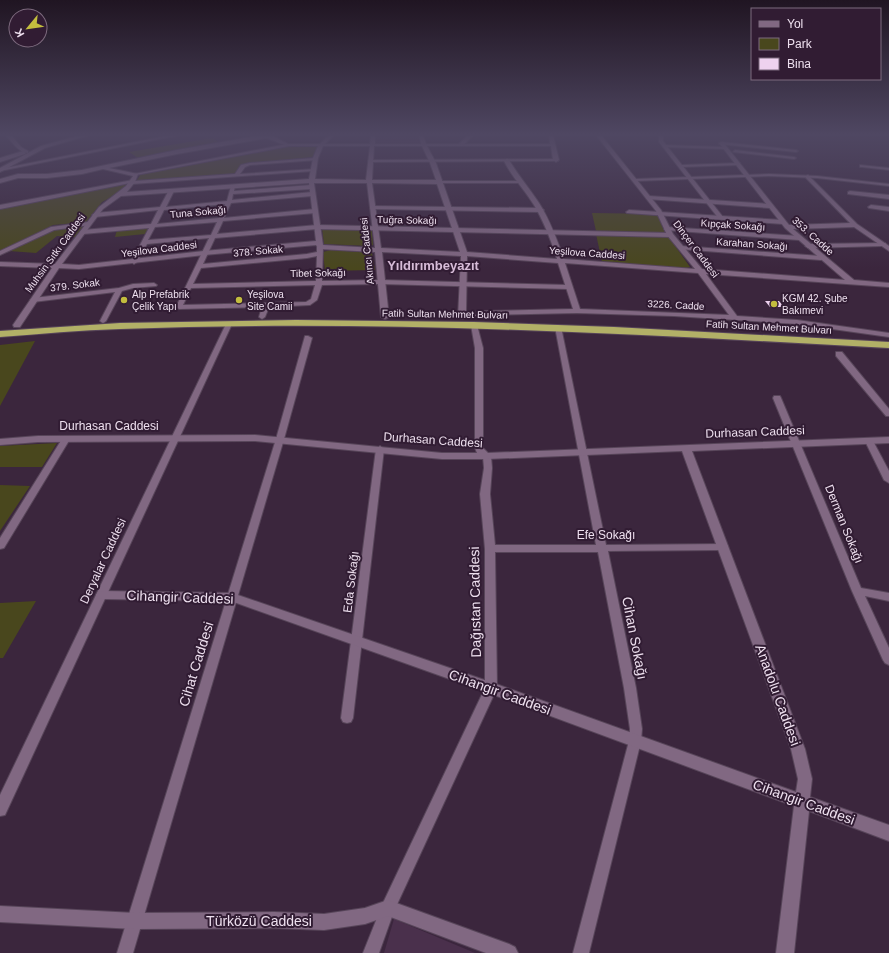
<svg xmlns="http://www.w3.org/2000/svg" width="889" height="953" font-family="Helvetica,sans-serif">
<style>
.built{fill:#4a304c}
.green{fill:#49471d}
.building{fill:#eed2ef}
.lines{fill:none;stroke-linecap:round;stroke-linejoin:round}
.street-casing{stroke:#574559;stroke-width:2}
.secondary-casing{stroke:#574559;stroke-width:2}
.highway-casing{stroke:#574559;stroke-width:2}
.street{fill:#816882;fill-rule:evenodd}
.secondary{fill:#816882;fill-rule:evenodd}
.highway{fill:#b2b067;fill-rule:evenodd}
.poi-dot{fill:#c3bd3e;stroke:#311c33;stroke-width:1.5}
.labels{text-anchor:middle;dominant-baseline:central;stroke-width:4;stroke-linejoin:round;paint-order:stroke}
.far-street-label{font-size:10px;fill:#eee0ef;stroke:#311c33}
.far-poi-label{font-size:10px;fill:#eee0ef;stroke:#311c33;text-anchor:start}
.street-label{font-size:12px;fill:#eee0ef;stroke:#311c33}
.far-district-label{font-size:13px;font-weight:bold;fill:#d7bcd8;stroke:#311c33}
.near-street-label{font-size:14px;fill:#eee0ef;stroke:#311c33}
</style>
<rect width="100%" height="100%" fill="#3b263d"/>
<path class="built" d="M376,135H419L422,144H375Z
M394,919L475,953H384Z"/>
<path class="green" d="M212,138L222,144L138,158L129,152Z
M283,146L319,147L312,157L243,164L236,173L232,174L169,179L137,180L141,174Z
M124,184H127L124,190L102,202L86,222L53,225L0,251V208Z
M592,213L657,214L665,233L596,231Z
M83,226L75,237L57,236L36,253L9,251L54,228Z
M150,226L145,234L115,237L117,230Z
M322,228L372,229L373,245L370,246L324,244Z
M596,234L668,236L690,267L686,268L602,262Z
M331,250L372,253L375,270L325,271L323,252Z
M35,341L0,406V345Z
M57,443L42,467H0V446Z
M0,485L30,486L0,531Z
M36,601L3,658H0V603Z"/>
<path class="building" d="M765,301H779L784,307H770Z"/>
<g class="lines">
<g class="street-casing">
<path id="street" d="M6,135H11L21,147L28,151V153C18,152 12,142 6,135Z
M170,135H180L0,171V169Z
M468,135H473L463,146H459V144Z
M721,142L796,150L798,151L796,152L719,144Z
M287,144L289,146L136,175L134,174Z
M665,145L725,147L727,148L725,149L663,147Z
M735,150L794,157L796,158L794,159L733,152Z
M315,158L317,160L250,165L245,167L240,174L315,169V170L313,171L132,184L130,183L0,209V205L133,180L135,181L235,174L241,165L250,163Z
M556,159L558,161L370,162L368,161L370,160Z
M738,163H740V165L681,167L679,166L681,165Z
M860,165L889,168V170L862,167H860Z
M769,174L817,176L889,184V186L817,178L769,176L635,181L633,180L635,179Z
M438,181H519L521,182L519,183H436V182Z
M233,185L235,186L234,191L311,185L314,187L311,189L233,194L232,200L312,192L315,194L312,196L231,203L224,218L315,209L318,211L315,213L223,221L217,234L317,225L670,233L673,235L670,237L317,229L215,238L203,264L307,254L317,252V247L320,245L323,247L322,281L381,280L568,285L571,287L568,289L381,284L322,285L317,300L310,305L269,307L265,317L262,319L259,317L262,307L179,309L176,307L209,238L147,244L137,262L134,264L131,262L149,228L83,234L80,232L83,230L151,224L158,210L95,217L92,215L95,213L160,207L169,190L174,191L166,207L227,201L231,186ZM225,204L219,218L157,224L164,210ZM217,222L211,235L148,240L155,227ZM317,256L316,281L193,284L201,268L307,258ZM315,285L311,299L306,302L183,305L191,288Z
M850,191L889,195V199L848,194V192Z
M649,196L770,204L773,206L770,208L647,199L646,198Z
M871,205L889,207V211L869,208L868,207Z
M373,206L541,208L544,210L541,212L371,209L370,208Z
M629,210L783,220L786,222L783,224L627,213L626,212Z
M88,222L90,223V225L54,230L0,255V251L51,227Z
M667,227L799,236L802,238L799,240L665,230L664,229Z
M885,243L886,244L883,246L808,248L805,246L808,244Z
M681,246L821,256L824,258L821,260L679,249V247Z
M154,283L157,285L156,286L133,288L122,291L106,321L103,323L100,321L115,292L33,302L30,300L33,298L119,288L133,284Z
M229,322L232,324L5,815L0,816V795L226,324Z
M474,323L477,325L483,348V448L491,456L492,468L490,494L495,545H596L555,327L558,325L561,327L606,545L723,544L727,545L728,547L727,549L723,550L608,551L636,688L642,729L641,741L589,953H573L629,741L630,729L624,688L598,552H495L497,688L394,911L379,953H363L383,903L485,688V549L480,494L484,468L483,457L477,453L475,448V348L471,325Z
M305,336H308L312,338L284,439L133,953H117L276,439Z
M836,352H842L889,409V416H886L836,356Z
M774,396H780L781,398L861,588L889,593V601L865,596L889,648V665L885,663L883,660L852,591L773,398Z
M66,436L70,439L4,548L0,549V538L62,439Z
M869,438L873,441L889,471V483L884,480L865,441Z
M380,446L384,449L353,718L351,722L347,723L343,722L341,718L376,449Z"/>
</g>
<g class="secondary-casing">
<path id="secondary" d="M81,135H90L45,148L0,172V168L41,146Z
M262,135H271L288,144H320L329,135H334L325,144H370L371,135H375V144H421L419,135H423L426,144H550L549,135H553L559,160L556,162L553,160L551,146H427L436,163L467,252L557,259C551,240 544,222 534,205C525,190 512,177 504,161L507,159L509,160C518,175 529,188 539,203C550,220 557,240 564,259L695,269L667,235L656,211L596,135H601L661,210L673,234L702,269L845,280L785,228L719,143L723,142L789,225L850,223L806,178V176L808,175L857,224L889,246V251L854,227L793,229L854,280L889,283V287L706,274L737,316L797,320L889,333V337L797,324L674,316L577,313L483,315L462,319L458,317L461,256L382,252L389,317L385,319L381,317L375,252L320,249L318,248L316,245L204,255L79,269L59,268L20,327H14L13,325L52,268L0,266V262L55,264L99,207L126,186L133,176L103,169L82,174L47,178H18L0,183V179L18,174H47L82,170L177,150ZM267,138L287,146H318L313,158L309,179L127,192L135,182L138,174L109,168L177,154ZM323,146H370L366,180L315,179L318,158ZM374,146H422L430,163L436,180H372ZM309,183L316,241L204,251L79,265L62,264L103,209L121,196ZM314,183H367L375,248L323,245ZM372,183L437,184L460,252L381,248ZM467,256L558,263L573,309L483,311L466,314ZM565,263L698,273L729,315L580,309Z
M659,135H663V141L723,217V219H719L659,142Z
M23,151L26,153L25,154L0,162V158Z
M255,435L442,453H487L889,437V443L692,451L805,749L812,779L810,797L889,825V841L809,811L794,953H776L794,806L486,692L231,601L102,599L98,598L96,595L98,592L102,591L232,593L496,684L796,792L798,779L791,749L682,451L487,459H442L255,441L38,442L0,445V439L38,436Z
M388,900L509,944L515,947L518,953H486L388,916L365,924L324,930L274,928L135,929L0,922V906L135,913L274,912L324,914L365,908Z"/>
</g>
<g class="highway-casing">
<path id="highway" d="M296,320L474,322L614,327L889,342V348C633,334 377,319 120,329C80,330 40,334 0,337V331L120,323Z"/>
</g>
<use href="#street" class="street"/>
<use href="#secondary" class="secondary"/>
<use href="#highway" class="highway"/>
</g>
<linearGradient id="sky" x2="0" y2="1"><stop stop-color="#201522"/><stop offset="0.5" stop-color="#4f4762"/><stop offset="1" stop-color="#4f4762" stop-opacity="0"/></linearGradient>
<rect width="889" height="269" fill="url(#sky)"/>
<g class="poi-dot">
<circle cx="124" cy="300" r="4"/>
<circle cx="239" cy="300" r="4"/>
<circle cx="774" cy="304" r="4"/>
</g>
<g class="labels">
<g class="far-street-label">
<text transform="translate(198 212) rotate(-5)">Tuna Sokağı</text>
<text transform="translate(407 220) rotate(1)">Tuğra Sokağı</text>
<text transform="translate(733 225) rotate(4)">Kıpçak Sokağı</text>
<text transform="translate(813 236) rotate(42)">353. Cadde</text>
<text transform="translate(752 244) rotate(4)">Karahan Sokağı</text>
<text transform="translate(159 249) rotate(-7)">Yeşilova Caddesi</text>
<text transform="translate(696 249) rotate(53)">Dinçer Caddesi</text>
<text transform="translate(258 251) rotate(-5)">378. Sokak</text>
<text transform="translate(367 251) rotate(-96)">Akıncı Caddesi</text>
<text transform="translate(55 253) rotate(-54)">Muhsin Sıtkı Caddesi</text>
<text transform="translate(587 253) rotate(4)">Yeşilova Caddesi</text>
<text transform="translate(318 273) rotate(-1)">Tibet Sokağı</text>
<text transform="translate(75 285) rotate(-7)">379. Sokak</text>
<text transform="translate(676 305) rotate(3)">3226. Cadde</text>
<text transform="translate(445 314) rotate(1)">Fatih Sultan Mehmet Bulvarı</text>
<text transform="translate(769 327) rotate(3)">Fatih Sultan Mehmet Bulvarı</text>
</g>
<g class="far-poi-label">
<text x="132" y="294">Alp Prefabrik<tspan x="132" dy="12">Çelik Yapı</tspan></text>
<text x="247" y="294">Yeşilova<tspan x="247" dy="12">Site Camii</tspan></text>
<text x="782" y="298">KGM 42. Şube<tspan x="782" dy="12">Bakımevi</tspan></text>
</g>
<g class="street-label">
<text x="109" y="426">Durhasan Caddesi</text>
<text transform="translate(755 432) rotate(-2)">Durhasan Caddesi</text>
<text transform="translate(433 440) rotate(4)">Durhasan Caddesi</text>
<text transform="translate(844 524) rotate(68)">Derman Sokağı</text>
<text x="606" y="535">Efe Sokağı</text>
<text transform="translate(103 561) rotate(-65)">Deryalar Caddesi</text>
<text transform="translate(351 582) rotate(-83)">Eda Sokağı</text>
</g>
<g class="far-district-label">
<text x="433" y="265">Yıldırımbeyazıt</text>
</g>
<g class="near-street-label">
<text transform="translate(180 597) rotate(2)">Cihangir Caddesi</text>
<text transform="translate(475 602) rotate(-91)">Dağıstan Caddesi</text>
<text transform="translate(635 638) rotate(79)">Cihan Sokağı</text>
<text transform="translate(196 664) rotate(-73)">Cihat Caddesi</text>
<text transform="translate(500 692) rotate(20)">Cihangir Caddesi</text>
<text transform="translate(778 695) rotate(70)">Anadolu Caddesi</text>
<text transform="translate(804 802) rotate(20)">Cihangir Caddesi</text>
<text x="259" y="921">Türközü Caddesi</text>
</g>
</g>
<rect x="751" y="8" width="130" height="72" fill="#311c33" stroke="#7d6a7e"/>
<rect x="759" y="21" width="20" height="6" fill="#816882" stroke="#7d6a7e"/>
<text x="787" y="28" font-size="12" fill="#eee0ef">Yol</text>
<rect x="759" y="38" width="20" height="12" fill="#49471d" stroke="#7d6a7e"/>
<text x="787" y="48" font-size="12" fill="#eee0ef">Park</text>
<rect x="759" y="58" width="20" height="12" fill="#eed2ef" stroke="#7d6a7e"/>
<text x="787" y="68" font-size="12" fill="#eee0ef">Bina</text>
<g transform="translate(28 28) rotate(241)"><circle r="19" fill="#311c33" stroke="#7d6a7e"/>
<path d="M0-3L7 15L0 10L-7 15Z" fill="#c3bd3e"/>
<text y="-6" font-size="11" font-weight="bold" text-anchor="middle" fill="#eee0ef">K</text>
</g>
</svg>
